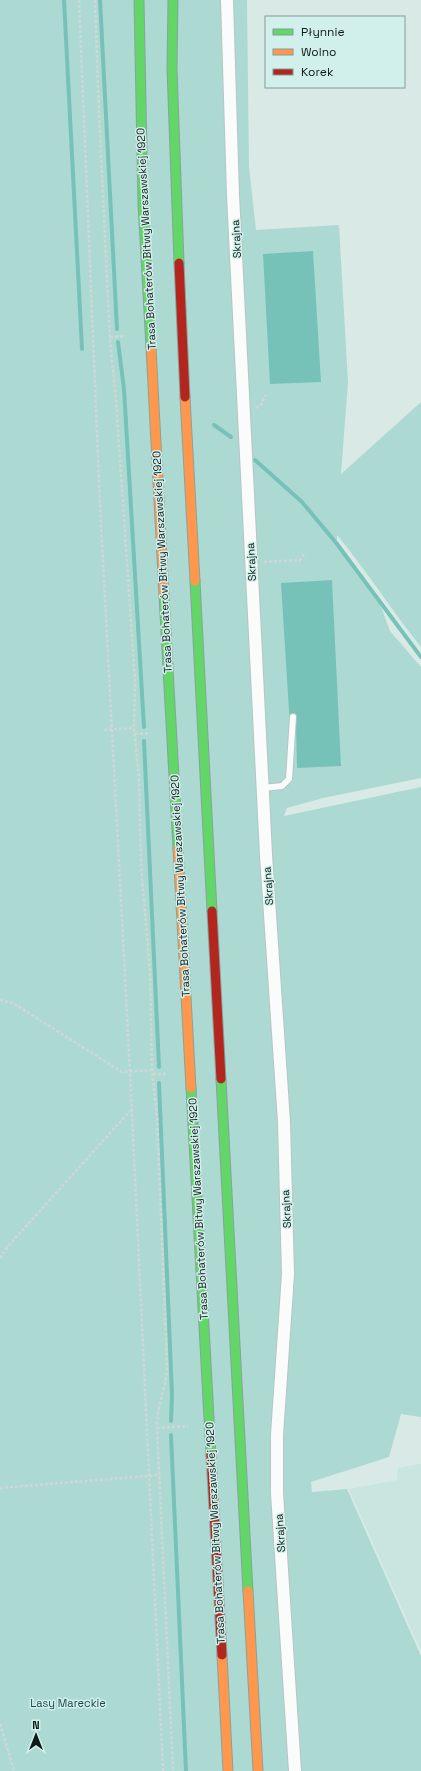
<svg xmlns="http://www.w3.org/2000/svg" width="421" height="1771" font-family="'Space Grotesk',sans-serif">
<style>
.built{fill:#c8e5e0}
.green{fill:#acdad3}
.water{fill:#76c2b8}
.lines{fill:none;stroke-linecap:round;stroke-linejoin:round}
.stream{stroke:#76c2b8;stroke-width:4}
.lane-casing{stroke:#b8c5c2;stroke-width:8}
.street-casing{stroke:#b8c5c2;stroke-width:14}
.fast-casing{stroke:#8aa29f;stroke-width:11}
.slow-casing{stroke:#8aa29f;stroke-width:11}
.jam-casing{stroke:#8aa29f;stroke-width:11}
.path{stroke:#d1d6d6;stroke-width:2.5;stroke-dasharray:3 2;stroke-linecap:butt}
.lane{stroke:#f9fcfb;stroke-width:6}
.street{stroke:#f9fcfb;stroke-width:12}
.fast{stroke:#63d668;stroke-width:9}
.slow{stroke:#ff974d;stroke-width:9}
.jam{stroke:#b3261e;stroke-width:9}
.labels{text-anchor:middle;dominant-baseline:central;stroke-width:3;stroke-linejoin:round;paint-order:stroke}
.street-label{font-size:11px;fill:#101a19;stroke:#d2f0eb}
.park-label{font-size:11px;fill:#1c4944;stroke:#d2f0eb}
</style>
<rect width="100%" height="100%" fill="#d9e9e6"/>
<path class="built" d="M421,1464V1651L349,1489L397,1480L398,1468Z"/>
<path class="green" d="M0,0H247L249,167L256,230L339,225L348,382L341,474L421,402V647C392,611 367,571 337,535V544L344,552L380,604L390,631L421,667V778L323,798L287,808L284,816L421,787V1417L401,1414L389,1457L311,1482L312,1492L347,1489L421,1656V1771H0Z"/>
<path class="water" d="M313,251L321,382L270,384L263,254Z
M332,580L341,766L297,768L296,727H290L281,583Z"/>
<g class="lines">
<path class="stream" d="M64,0L82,349
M100,0L117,329
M118,342L124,389L144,727
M214,425L231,437
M255,460L302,502L337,544L421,657
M144,741L159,1067
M159,1083L172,1395L171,1421
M171,1435L186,1771"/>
<g class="lane-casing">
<path id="lane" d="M263,788L282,786L289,779L293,717"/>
</g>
<g class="street-casing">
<path id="street" d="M227,0L233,195L266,855L284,1122L288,1274L277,1435V1493L295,1771"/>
</g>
<g class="fast-casing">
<path id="fast" d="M139,0L143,204L151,347
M173,0L172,68L179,263
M195,581L212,911
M164,596L178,849
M221,1079L248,1591
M191,1088L211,1455"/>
</g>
<g class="slow-casing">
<path id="slow" d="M151,347L164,596
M185,397L195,581
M178,849L191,1088
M248,1591L258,1771
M222,1655L228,1771"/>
</g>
<g class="jam-casing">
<path id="jam" d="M179,263L185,397
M212,911L221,1079
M211,1455L222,1655"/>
</g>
<path class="path" d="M79,0L100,505L130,1071L163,1771
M95,0L99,114L110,340L116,401L135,682L134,728L139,777L141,866L150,971L152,1070L157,1117L167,1366C167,1387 156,1406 157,1428L173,1771
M110,337L126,336
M256,408L261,405L266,395
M264,562L300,560L305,552
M104,730L134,728
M135,734L150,733
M0,1000L13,1003L122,1072L152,1070
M153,1074H168
M0,1258L9,1245L131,1110
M157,1428L188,1426
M0,1488L158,1475
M0,1724L14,1771"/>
<use href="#lane" class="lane"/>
<use href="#street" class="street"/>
<use href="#fast" class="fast"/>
<use href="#slow" class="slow"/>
<use href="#jam" class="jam"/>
</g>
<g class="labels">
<g class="street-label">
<text transform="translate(146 239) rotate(-93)">Trasa Bohaterów Bitwy Warszawskiej 1920</text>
<text transform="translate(236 239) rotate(-93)">Skrajna</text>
<text transform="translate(162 562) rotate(-93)">Trasa Bohaterów Bitwy Warszawskiej 1920</text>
<text transform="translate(251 562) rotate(-93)">Skrajna</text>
<text transform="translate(180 886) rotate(-93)">Trasa Bohaterów Bitwy Warszawskiej 1920</text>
<text transform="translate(268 886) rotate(-94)">Skrajna</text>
<text transform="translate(198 1209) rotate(-93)">Trasa Bohaterów Bitwy Warszawskiej 1920</text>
<text transform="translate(286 1209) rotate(-93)">Skrajna</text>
<text transform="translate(215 1533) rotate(-93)">Trasa Bohaterów Bitwy Warszawskiej 1920</text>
<text transform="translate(280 1533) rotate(-94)">Skrajna</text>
</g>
<g class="park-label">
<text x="68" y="1703">Lasy Mareckie</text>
</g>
</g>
<rect x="265" y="16" width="140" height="72" fill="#d2f0eb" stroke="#849a97"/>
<rect x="273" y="29" width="20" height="6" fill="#63d668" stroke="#849a97"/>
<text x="301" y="36" font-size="12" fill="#101a19">Płynnie</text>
<rect x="273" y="49" width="20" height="6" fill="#ff974d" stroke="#849a97"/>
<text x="301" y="56" font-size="12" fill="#101a19">Wolno</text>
<rect x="273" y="69" width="20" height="6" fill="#b3261e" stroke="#849a97"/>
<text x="301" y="76" font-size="12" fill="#101a19">Korek</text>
<g transform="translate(36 1735)" stroke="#d2f0eb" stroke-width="3" paint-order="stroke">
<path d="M0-3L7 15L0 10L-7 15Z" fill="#101a19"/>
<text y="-6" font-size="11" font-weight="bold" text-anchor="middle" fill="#101a19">N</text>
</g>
</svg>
